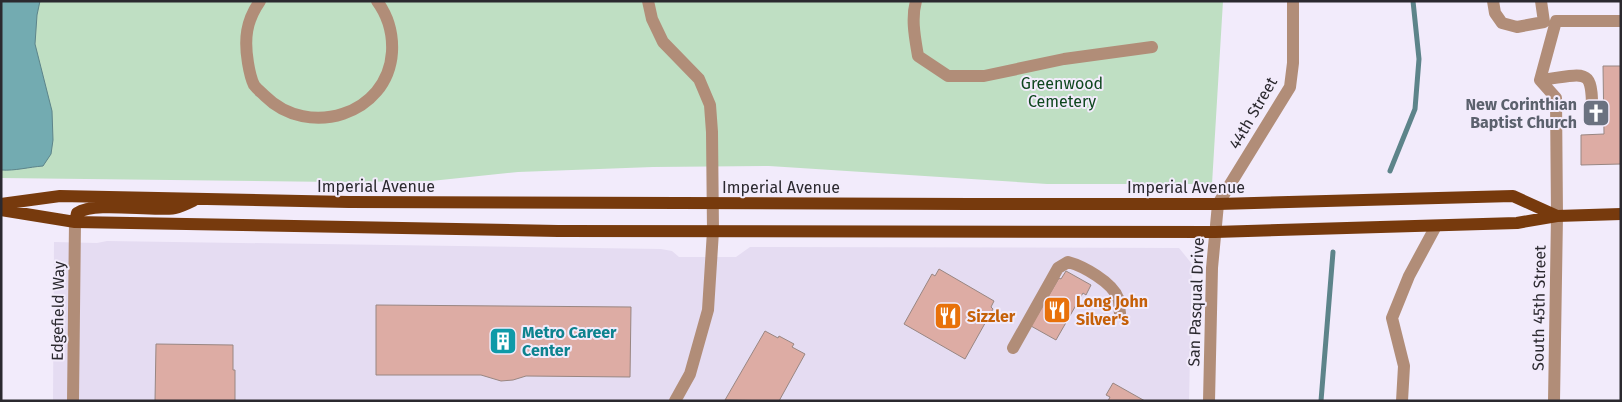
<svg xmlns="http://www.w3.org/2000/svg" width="1622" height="402" font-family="'Fira Sans',sans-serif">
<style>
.commercial{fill:#e5dcf2}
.green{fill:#bfdfc3}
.water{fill:#73abb1;stroke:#5d848a}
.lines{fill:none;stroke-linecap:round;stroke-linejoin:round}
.stream{stroke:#5d848a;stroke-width:5}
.building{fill:#ddaca4;stroke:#988682}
.minor{stroke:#b18d78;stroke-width:12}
.major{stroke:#773a0d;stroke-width:12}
.labels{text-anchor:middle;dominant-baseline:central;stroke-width:4;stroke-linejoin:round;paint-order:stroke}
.park-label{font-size:16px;fill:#0e461e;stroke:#f2ebfb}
.worship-label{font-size:16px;font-weight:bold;fill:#5b616d;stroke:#f2ebfb;text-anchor:end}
.street-label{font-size:16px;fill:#2b292f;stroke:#f2ebfb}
.food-label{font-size:16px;font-weight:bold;fill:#c56008;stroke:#f2ebfb;text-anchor:start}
.culture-label{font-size:16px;font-weight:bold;fill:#0d838f;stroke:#f2ebfb;text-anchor:start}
</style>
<rect width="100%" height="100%" fill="#f2ebfb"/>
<path class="commercial" d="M107,241L661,249L672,251L679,257H736L750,247L1179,248L1192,264L1189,401H53L54,242L97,243Z"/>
<path class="green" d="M1,1H1223L1212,184H1047L769,166L653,167L518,172L431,181L337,182L1,178Z"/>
<path class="water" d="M1,1H40L37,15L35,44L52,111L53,140L51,154L43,166C29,167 15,171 1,170Z"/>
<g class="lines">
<path class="stream" d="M1390,171L1415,109L1419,59L1413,1
M1321,401L1333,252"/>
</g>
<path class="building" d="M1603,66H1621V164L1581,165V135L1604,134Z
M939,269L994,301L991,307L993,309L965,359L904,324L932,274L935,276Z
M1066,271L1091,285L1086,295L1083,293L1056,340L1031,326L1059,278L1061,279Z
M376,305L631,307L630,377L526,376L513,380L501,381L481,375H376Z
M765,331L778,338L779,336L794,344L792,347L805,354L779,401L725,400Z
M156,344L233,345V370H235V401H155Z
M1113,383L1145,401H1108L1110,397L1106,395Z"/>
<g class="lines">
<path class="minor" d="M260,1C246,21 244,39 248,63C249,69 251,79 254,85C257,89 262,93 265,96C308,139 388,115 392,52C393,34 388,16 377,1
M648,1L652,19L663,42L699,79L710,105L712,132L713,231L708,310L690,374L675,401
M916,1C911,19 915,38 918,56L948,76H984L1064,59L1152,47
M1493,1L1495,13L1502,23L1517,27L1544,22L1541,1
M1540,80L1556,98L1557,216L1554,401
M1540,80L1556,21H1621
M1540,80C1589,74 1593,65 1592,120
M1013,348L1058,268L1068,262C1083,266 1112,282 1118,298C1120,302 1119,309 1120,313
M73,401L75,222
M1209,401L1212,268L1218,204L1290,87L1293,63V1
M1402,401L1404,366L1392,318L1409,276L1436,226"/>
<path class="major" d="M1,204L60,196L349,202L970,204H1218L1513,196L1557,216
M1,210L75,222L558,231L1215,232L1517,223L1557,216L1621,214
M75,222L77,213C96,201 151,212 175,208C181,207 187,204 193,201"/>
</g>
<defs>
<g id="church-square" transform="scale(1.4375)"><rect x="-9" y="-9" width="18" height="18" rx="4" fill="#6b7280" stroke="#f2ebfb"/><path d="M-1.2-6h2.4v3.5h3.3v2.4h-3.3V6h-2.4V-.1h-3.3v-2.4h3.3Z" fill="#fff"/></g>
<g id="restaurant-square" transform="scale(1.4375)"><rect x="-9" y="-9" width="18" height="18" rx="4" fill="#e8710a" stroke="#f2ebfb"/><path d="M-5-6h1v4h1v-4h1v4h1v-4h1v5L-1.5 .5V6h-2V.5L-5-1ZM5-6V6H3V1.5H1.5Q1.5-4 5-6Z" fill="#fff"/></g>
<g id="building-square" transform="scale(1.4375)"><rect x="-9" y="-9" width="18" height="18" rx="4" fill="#0f9aa8" stroke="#f2ebfb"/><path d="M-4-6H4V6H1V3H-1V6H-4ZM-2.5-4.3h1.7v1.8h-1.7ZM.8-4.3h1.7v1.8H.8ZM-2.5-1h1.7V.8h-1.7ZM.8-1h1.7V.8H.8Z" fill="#fff"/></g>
</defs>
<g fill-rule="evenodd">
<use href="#church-square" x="1596" y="113"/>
<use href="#restaurant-square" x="1057" y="310"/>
<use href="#restaurant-square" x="948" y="316"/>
<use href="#building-square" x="503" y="341"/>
</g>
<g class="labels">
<g class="park-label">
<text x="1062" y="83">Greenwood<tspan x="1062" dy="18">Cemetery</tspan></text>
</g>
<g class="worship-label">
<text x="1577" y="104">New Corinthian<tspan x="1577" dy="18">Baptist Church</tspan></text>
</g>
<g class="street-label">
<text transform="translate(1253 113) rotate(-60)">44th Street</text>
<text x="376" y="186">Imperial Avenue</text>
<text x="781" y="187">Imperial Avenue</text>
<text x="1186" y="187">Imperial Avenue</text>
<text transform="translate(1196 302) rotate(-88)">San Pasqual Drive</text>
<text transform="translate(1539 308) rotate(-89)">South 45th Street</text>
<text transform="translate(58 311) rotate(-89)">Edgefield Way</text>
</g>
<g class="food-label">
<text x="1076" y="301">Long John<tspan x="1076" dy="18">Silver's</tspan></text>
<text x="967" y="316">Sizzler</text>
</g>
<g class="culture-label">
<text x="522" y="332">Metro Career<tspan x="522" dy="18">Center</tspan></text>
</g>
</g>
<rect width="1622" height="402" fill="none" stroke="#2b292f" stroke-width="5"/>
</svg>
